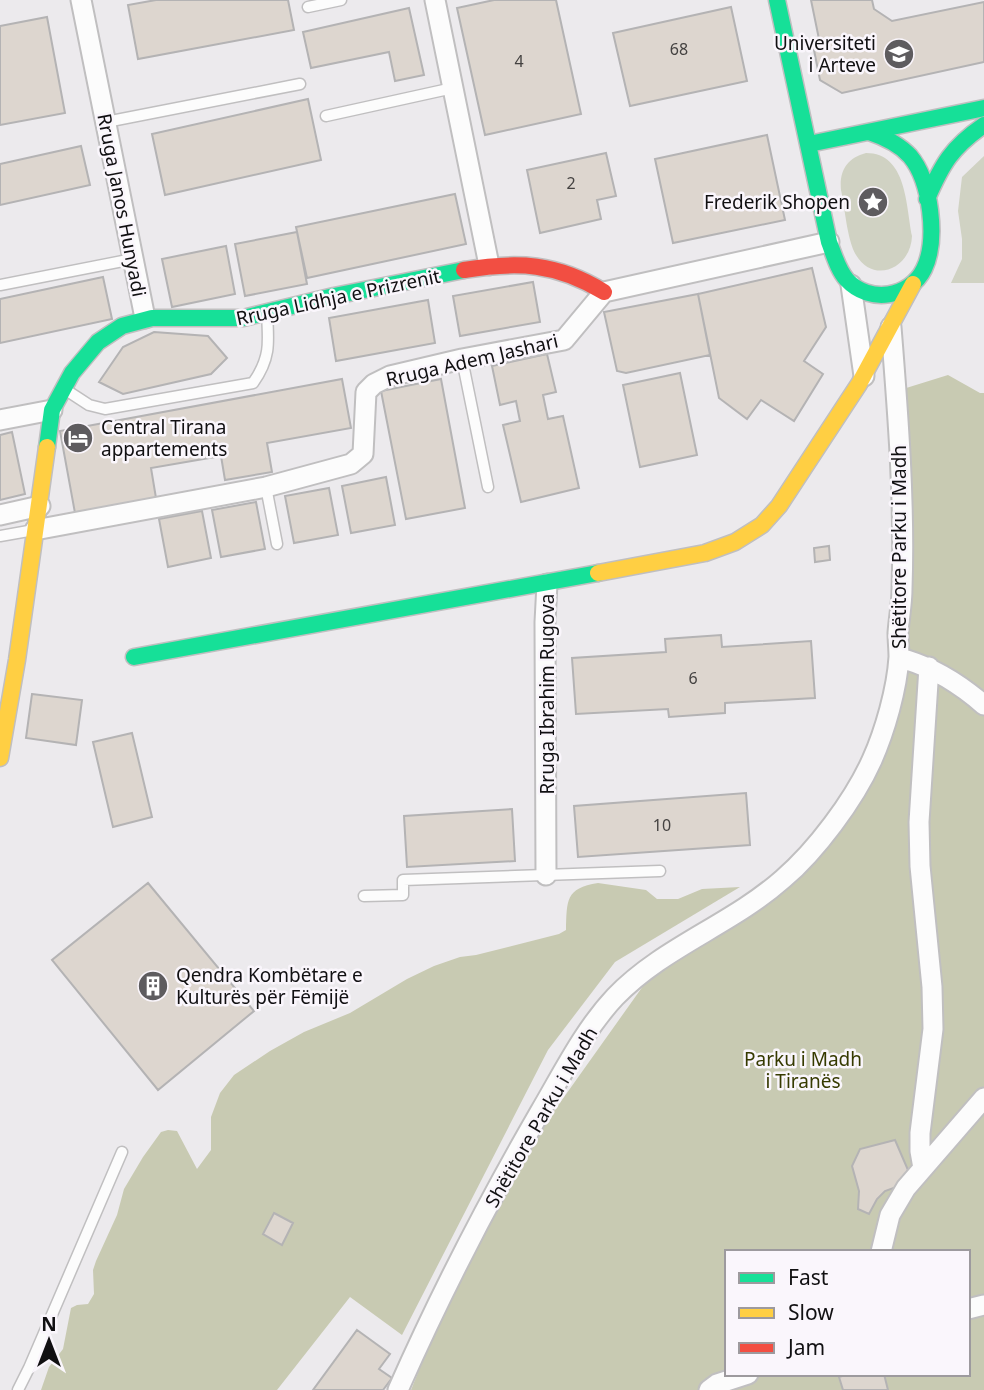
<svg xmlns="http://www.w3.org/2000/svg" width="984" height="1390" font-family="'Noto Sans',sans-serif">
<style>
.green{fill:#d0d2c3}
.forest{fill:#c8cab2;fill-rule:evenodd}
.building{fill:#ddd6cf;stroke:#b4b3b4;stroke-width:2}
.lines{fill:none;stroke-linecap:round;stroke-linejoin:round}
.lane-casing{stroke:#c0bfc0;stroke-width:13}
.street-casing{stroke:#c0bfc0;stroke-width:23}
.fast-casing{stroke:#c0bfc0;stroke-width:19}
.slow-casing{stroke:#c0bfc0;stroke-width:19}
.jam-casing{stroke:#c0bfc0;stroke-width:19}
.lane{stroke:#fcfcfc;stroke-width:10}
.street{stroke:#fcfcfc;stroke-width:19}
.fast{stroke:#16e098;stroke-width:16}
.slow{stroke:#ffcf43;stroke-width:16}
.jam{stroke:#f24e42;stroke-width:16}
.labels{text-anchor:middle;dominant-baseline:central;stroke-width:5;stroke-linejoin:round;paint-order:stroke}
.number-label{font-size:16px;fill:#444241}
.poi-label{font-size:19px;fill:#111012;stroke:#faf6fc;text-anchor:end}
.street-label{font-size:19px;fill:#111012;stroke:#faf6fc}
.park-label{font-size:19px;fill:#363a00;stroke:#faf6fc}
</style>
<rect width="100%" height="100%" fill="#eceaed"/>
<path class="green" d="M866,153C907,153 906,206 912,236C911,268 874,285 856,255C847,240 845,208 841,190C839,171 847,158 866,153Z
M984,156V283H951L962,259V239L958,211L962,177Z"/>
<path class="forest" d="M948,375L980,393H984V1390H411L448,1297L547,1121L653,972L843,824L896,721L905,672L903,389ZM727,1252H968V1374H727Z
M598,883L646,890L657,899H678L702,889L740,887L615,962L548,1050L402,1335L350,1297L277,1390H41L49,1367L63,1349L71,1308L77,1305L88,1304L94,1294L93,1270L96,1261L117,1215L124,1189L143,1157L161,1132L168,1130L177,1131L197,1169L211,1150V1117L220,1093L234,1075L270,1051L304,1032L350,1013L407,979L434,966L460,957L476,955L559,934L566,930C567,901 565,888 598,883Z"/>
<path class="building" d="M156,0H288L294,30L138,59L128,5Z
M494,0H556L581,114L485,135L457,8Z
M811,0H872L874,9L892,21L984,2V62L842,93L820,80L813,45L820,44Z
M731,7L747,81L630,106L613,33Z
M409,8L424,75L395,81L389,52L311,68L303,32Z
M47,17L65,113L0,125V26Z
M308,99L321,160L165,195L152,134Z
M767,135L785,220L673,243L655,159Z
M81,146L90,185L0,205V164Z
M606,153L616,196L597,200L601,219L540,233L527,170Z
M455,194L466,244L307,278L296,227Z
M297,232L307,284L245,296L235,244Z
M226,246L235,294L172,307L162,259Z
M812,268L826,327L804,361L823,374L794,421L761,400L747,419L719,398L698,294Z
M103,277L112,319L0,343V299Z
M533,282L540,322L460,336L453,296Z
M698,294L710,355L626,373L617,371L604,312Z
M428,300L435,343L336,361L329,318Z
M154,332L208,336L227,358L211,374L123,394L99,382L123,347Z
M547,354L556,392L543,395L548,419L563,416L579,488L521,502L503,425L520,421L516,401L500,405L492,366Z
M680,373L697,455L640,467L623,385Z
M342,379L351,428L267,443L272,472L225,480L221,456L151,468L156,498L75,513L60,431Z
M441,379L465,508L406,519L381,391Z
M12,432L25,494L0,500V435Z
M386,477L395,525L351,533L342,486Z
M329,488L338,535L294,543L285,496Z
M256,502L265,549L221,557L212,510Z
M202,511L211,558L168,567L159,519Z
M829,546L830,560L815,562L814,548Z
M721,635L722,647L811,641L815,698L725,703V713L669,717L668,709L576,714L572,658L666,652L665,639Z
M32,694L82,700L76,745L26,738Z
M132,733L152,817L113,827L93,742Z
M746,793L750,845L578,857L574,806Z
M512,809L515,861L407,867L404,816Z
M148,883L254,1011L158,1090L52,960Z
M895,1140L908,1170L902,1185L885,1191L877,1199L869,1214L858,1209L859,1191L852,1166L860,1149Z
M274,1213L293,1223L282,1245L263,1234Z
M357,1330L390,1354L379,1369L392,1378L383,1390H313Z
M848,1374H884L888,1390H843L839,1377Z"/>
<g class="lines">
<g class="lane-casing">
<path id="lane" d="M308,7L341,0
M326,116L453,88
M106,122L300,84
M0,285L133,259
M462,359L488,487
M66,390L89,405L105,409L253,383C270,359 269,344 267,315
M266,487L277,544
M0,536L34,530
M364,896L403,895V880L660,871
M18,1390L29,1368L122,1152"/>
</g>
<g class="street-casing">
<path id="street" d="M81,0L145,318
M435,0L489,265
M851,285L864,376
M0,420L52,410
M0,515L40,506
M35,530L266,487L351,464L363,454L366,392L374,384L390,376L462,359L564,340L604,292L829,242
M907,660C936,669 961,685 984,705
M546,875L545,622L547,584
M923,1168L920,1151V1133L933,1029L932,987L920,866L919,822L929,667
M881,1252L890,1215L906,1188L984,1098
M968,1309L984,1305
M398,1390C440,1295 488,1202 540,1112C563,1073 584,1030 615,997C663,947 731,925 783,879C816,851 854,800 872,760C885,731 897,689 899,657C899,649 898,641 898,633C899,618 902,604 902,589C905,503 898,413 891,327
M709,1390L717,1384L748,1374"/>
</g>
<g class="fast-casing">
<path id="fast" d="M777,0L829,242C834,255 838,270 847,280C869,304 910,298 924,269C938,240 931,181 910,156C899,144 884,137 869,132
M809,144L984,108
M927,199C942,164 952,147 984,125
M47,447L52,410L72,373L98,342L122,326L152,318H243L334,296L464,270
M134,657L598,573"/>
</g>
<g class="slow-casing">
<path id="slow" d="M598,573L705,553L735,542L762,525L779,506L859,384L913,284
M0,758L17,660L47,447"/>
</g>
<g class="jam-casing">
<path id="jam" d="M464,270C518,261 557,263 604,292"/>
</g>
<use href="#lane" class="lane"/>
<use href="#street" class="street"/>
<use href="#fast" class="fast"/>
<use href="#slow" class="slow"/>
<use href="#jam" class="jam"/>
</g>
<defs>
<g id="university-disc" transform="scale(1.575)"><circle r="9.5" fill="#5e5c5f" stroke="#faf6fc"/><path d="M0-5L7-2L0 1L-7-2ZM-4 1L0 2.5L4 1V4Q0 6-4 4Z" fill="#fff"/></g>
<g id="sight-disc" transform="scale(1.575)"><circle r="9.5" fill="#5e5c5f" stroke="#faf6fc"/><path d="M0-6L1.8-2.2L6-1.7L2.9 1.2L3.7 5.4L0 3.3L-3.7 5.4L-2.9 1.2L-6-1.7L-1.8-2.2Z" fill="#fff"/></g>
<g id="hotel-disc" transform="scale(1.575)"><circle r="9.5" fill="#5e5c5f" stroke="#faf6fc"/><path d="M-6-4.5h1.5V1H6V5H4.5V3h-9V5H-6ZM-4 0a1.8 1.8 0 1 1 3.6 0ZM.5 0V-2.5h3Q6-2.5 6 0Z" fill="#fff"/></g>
<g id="building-disc" transform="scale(1.575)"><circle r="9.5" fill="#5e5c5f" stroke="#faf6fc"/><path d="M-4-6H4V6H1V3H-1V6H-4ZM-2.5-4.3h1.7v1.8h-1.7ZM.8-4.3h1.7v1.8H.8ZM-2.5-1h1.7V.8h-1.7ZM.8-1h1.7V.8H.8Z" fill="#fff"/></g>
</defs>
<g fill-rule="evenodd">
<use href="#university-disc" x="899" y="54"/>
<use href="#sight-disc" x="873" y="202"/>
<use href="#hotel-disc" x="78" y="438"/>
<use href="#building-disc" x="153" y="986"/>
</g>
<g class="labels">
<g class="number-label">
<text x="679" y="49">68</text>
<text x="519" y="61">4</text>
<text x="571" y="183">2</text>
<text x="693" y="678">6</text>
<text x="662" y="825">10</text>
</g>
<g class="poi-label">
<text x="876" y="43">Universiteti<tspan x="876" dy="22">i Arteve</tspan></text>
<text x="850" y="202">Frederik Shopen</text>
<text x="101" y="427" text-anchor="start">Central Tirana<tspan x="101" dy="22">appartements</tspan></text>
<text x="176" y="975" text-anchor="start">Qendra Kombëtare e<tspan x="176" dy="22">Kulturës për Fëmijë</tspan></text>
</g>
<g class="street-label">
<text transform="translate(122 205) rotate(79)">Rruga Janos Hunyadi</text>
<text transform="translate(338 297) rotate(-12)">Rruga Lidhja e Prizrenit</text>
<text transform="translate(472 360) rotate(-13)">Rruga Adem Jashari</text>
<text transform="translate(899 547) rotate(-90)">Shëtitore Parku i Madh</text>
<text transform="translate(547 694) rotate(-90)">Rruga Ibrahim Rugova</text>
<text transform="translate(541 1117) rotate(-60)">Shëtitore Parku i Madh</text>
</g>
<g class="park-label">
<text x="803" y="1059">Parku i Madh<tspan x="803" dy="22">i Tiranës</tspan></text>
</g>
</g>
<rect x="725" y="1250" width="245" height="126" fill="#faf6fc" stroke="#9d9a9e" stroke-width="2"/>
<rect x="739" y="1273" width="35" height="10" fill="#16e098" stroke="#9d9a9e" stroke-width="2"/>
<text x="788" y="1285" font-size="21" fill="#111012">Fast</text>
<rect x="739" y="1308" width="35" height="10" fill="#ffcf43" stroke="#9d9a9e" stroke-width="2"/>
<text x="788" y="1320" font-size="21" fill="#111012">Slow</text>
<rect x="739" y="1343" width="35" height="10" fill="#f24e42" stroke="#9d9a9e" stroke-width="2"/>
<text x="788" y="1355" font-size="21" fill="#111012">Jam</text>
<g transform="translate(49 1341)" stroke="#faf6fc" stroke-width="5" paint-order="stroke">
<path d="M0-5L12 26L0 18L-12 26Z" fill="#111012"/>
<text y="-10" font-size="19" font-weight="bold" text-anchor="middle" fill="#111012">N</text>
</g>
</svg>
